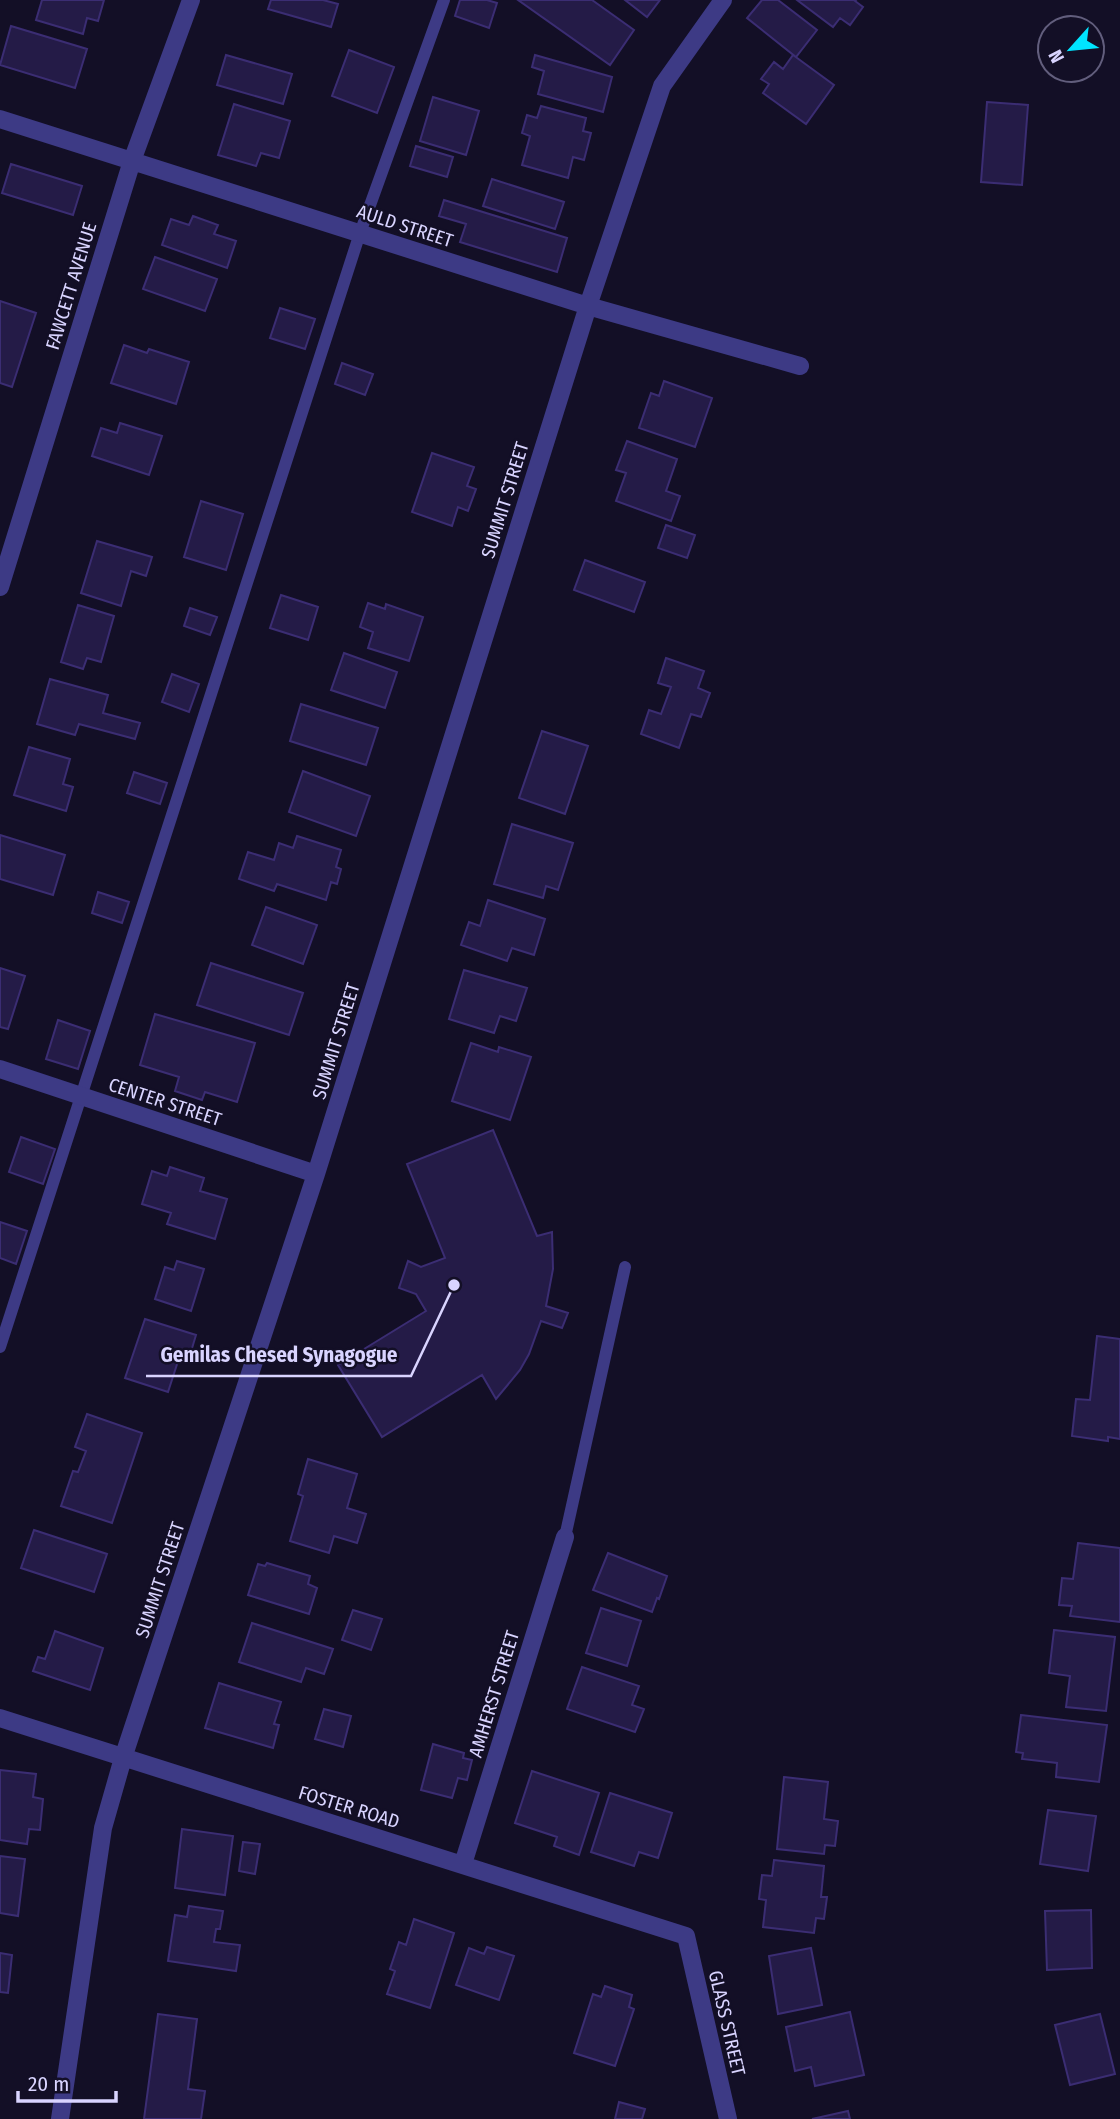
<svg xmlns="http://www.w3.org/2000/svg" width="1120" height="2119" font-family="'Fira Sans Condensed',sans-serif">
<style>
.building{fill:#241b47;stroke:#3b2d73;stroke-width:2}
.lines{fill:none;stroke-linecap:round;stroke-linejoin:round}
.service{stroke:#3d3a85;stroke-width:12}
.minor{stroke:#3d3a85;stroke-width:18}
.labels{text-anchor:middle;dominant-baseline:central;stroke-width:5;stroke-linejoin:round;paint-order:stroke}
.street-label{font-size:19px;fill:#d9d4ff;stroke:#130f26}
.leader{fill:none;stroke:#d9d4ff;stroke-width:2.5}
.callout-dot{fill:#d9d4ff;stroke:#130f26;stroke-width:2.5}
.callout-label{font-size:21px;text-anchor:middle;font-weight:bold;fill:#d9d4ff;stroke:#130f26;stroke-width:5;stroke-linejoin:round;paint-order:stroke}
</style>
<rect width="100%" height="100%" fill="#130f26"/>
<path class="building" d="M42,0H104L98,21L87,18L83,34L36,20Z
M271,0H323L338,4L331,27L268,9Z
M460,0H487L497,3L489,28L455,16Z
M518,0H592L634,30L610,65Z
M625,0H660L647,17Z
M762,0H778L817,30L796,57L747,18Z
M797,0H856L855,1L863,7L850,25L840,18L833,27Z
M11,26L87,49L75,88L0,65Z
M349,50L394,67L377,113L332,96Z
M226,55L292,74L283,104L217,85Z
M535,55L612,77L603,112L538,94L544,71L532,67Z
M793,55L834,85L806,124L763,93L769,84L761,79L774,62L783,69Z
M433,97L479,111L466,155L420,141Z
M987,102L1028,105L1022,185L981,182Z
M234,104L290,121L279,158L261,153L256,166L218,155Z
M541,106L586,118L583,131L591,133L584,160L573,157L568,178L522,165L530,136L522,133L527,115L537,118Z
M416,146L453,157L447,177L410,166Z
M11,164L82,186L73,215L2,193Z
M492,179L564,202L555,229L483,206Z
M444,200L567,238L557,272L460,242L466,224L439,216Z
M193,216L218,225L214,234L236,241L227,268L162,245L171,219L189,225Z
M155,257L217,279L205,311L143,289Z
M0,301L36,313L12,387L0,383Z
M280,308L315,319L305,349L270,338Z
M124,345L147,353L149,349L189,362L176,404L111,383Z
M342,363L373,374L365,395L335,384Z
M664,381L712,398L695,447L639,428L651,393L659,396Z
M120,423L162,436L149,475L92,456L101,428L117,433Z
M627,441L677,459L666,491L680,496L671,521L616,501L626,473L616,470Z
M432,453L474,467L467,486L476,489L468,511L458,507L452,526L412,512Z
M201,501L243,514L226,570L184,557Z
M666,525L695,535L687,558L658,548Z
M97,541L152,557L146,576L131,571L121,606L81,593Z
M585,560L645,582L634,612L574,590Z
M281,595L318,607L308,640L270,628Z
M368,603L385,609L386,604L423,617L409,661L368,648L373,632L360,627Z
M78,605L114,616L101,662L87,658L83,669L61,662Z
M190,608L217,617L210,635L184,626Z
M344,653L397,672L385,708L331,690Z
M666,658L704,671L698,688L710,693L701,717L691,714L679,748L641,734L649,710L661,714L671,687L658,683Z
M172,674L199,684L189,712L162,702Z
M50,679L108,695L103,713L140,723L135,739L79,724L75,735L37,724Z
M301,704L378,728L366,765L290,741Z
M542,731L588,746L565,814L519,798Z
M29,747L70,759L63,784L73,787L66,811L14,795Z
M303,771L370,796L356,836L289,812Z
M134,772L167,783L160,804L127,793Z
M512,824L573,843L558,890L546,886L543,898L494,884Z
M0,835L65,855L53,895L0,879Z
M297,836L341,850L336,867L341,869L337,884L331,882L326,900L277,884L274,891L239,879L248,852L274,860L279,843L293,848Z
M98,892L129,902L122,923L92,913Z
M488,900L545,919L534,955L512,948L507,961L461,945L469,922L480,926Z
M266,907L317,925L303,964L252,945Z
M211,963L303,993L289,1035L197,1005Z
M0,968L25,976L8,1029L0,1027Z
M464,970L527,988L516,1021L500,1016L494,1033L449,1019Z
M155,1014L255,1043L237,1102L205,1092L202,1100L175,1091L179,1077L140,1065Z
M58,1020L90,1031L78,1069L46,1059Z
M471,1043L498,1052L499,1047L531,1057L510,1120L452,1101Z
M493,1130L537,1236L552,1232L553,1269L546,1306L568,1313L562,1328L541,1321L529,1354L520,1370L496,1399L482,1375L382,1437L338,1365L426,1311L416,1294L399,1288L408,1261L421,1267L445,1258L407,1164Z
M21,1137L55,1149L43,1184L9,1172Z
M170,1167L204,1178L200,1191L227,1199L215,1239L167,1224L171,1213L142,1204L152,1171L167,1176Z
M0,1222L27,1231L16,1264L0,1258Z
M177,1261L204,1269L191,1311L155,1299L165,1267L174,1270Z
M145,1319L196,1335L190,1355L181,1352L168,1392L125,1378Z
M1097,1336L1120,1339V1439L1108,1437V1441L1072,1436L1076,1399L1090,1400Z
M87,1414L142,1433L112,1523L61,1506L73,1471L78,1472L86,1451L75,1447Z
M308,1459L357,1474L347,1508L366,1514L357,1543L334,1536L329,1553L290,1541L303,1496L298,1494Z
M34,1530L107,1554L94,1592L21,1568Z
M1078,1543L1120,1548V1622L1070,1616L1072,1606L1059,1605L1062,1578L1073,1579Z
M608,1553L667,1576L659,1599L657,1598L652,1612L593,1590Z
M267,1563L310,1576L308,1584L317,1588L309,1614L248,1595L258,1564L265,1566Z
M601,1608L641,1621L627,1666L586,1653Z
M353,1610L382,1619L371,1650L342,1640Z
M252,1623L333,1649L324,1674L306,1668L301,1682L239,1662Z
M1054,1630L1115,1637L1106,1711L1066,1707L1070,1676L1049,1673Z
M55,1631L103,1648L90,1690L33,1671L38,1657L45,1659Z
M582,1667L639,1686L632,1705L644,1709L635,1732L567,1709Z
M219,1683L281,1702L274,1724L279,1725L273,1748L205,1728Z
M324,1709L351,1716L343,1747L315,1739Z
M1021,1715L1107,1725L1099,1782L1056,1777L1057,1763L1022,1759L1023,1753L1016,1752Z
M433,1744L464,1753L463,1758L472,1760L467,1780L458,1778L452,1798L421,1790Z
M0,1770L36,1774L33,1797L43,1799L40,1830L29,1829L27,1844L0,1840Z
M532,1771L599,1793L579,1855L554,1846L557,1837L515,1823Z
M784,1777L828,1782L824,1819L838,1821L835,1846L825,1845L824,1854L777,1849Z
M610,1793L672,1813L658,1858L639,1852L634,1866L591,1852Z
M1048,1810L1096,1816L1088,1871L1040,1864Z
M182,1829L233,1836L225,1895L175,1888Z
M243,1842L260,1844L255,1874L239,1871Z
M0,1856L25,1859L18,1916L0,1913Z
M774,1860L824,1866L821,1897H827L824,1919L816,1918L814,1933L763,1927L766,1900L759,1899L762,1875L772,1876Z
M189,1906L223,1911L220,1929H216L214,1942L240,1945L236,1971L168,1961L175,1915L187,1917Z
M1091,1910L1092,1968L1047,1970L1045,1911Z
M414,1919L454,1933L430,2008L387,1994L395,1971L390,1969L399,1942L406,1945Z
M487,1947L514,1956L499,2000L456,1985L469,1948L484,1954Z
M811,1948L822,2005L778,2014L769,1956Z
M0,1953L12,1955L8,1993L0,1992Z
M605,1986L632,1995L629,2007L634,2009L615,2066L574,2053L593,1994L601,1997Z
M850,2012L864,2075L815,2086L811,2067L795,2071L786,2027Z
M158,2014L197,2019L188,2089L205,2091L201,2119H144Z
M1100,2014L1115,2074L1070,2085L1055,2025Z
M619,2102L645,2109L642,2119H615Z
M848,2111L850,2119H812Z"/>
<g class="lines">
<path class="service" d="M0,1347L360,233L444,0
M565,1537L625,1267"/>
<path class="minor" d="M0,119L588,306L800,366
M0,587L132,161L191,0
M0,1069L316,1174
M0,1718L686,1936L728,2119
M463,1864L565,1537
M60,2119L103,1828L123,1758L316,1174L588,306L662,86L723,0"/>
</g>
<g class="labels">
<g class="street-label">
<text transform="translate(405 226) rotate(18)">AULD STREET</text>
<text transform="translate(71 286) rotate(-73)">FAWCETT AVENUE</text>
<text transform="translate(505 500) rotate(-73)">SUMMIT STREET</text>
<text transform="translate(336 1041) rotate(-73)">SUMMIT STREET</text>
<text transform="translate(165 1102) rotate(18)">CENTER STREET</text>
<text transform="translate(160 1580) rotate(-72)">SUMMIT STREET</text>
<text transform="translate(494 1694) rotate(-73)">AMHERST STREET</text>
<text transform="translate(349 1807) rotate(17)">FOSTER ROAD</text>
<text transform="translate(727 2023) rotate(77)">GLASS STREET</text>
</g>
</g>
<path class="leader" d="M454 1285L411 1376H146"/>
<circle class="callout-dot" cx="454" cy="1285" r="7"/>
<g class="callout-label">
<text x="279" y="1362">Gemilas Chesed Synagogue</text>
</g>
<g transform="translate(1071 49) rotate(243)"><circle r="33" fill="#130f26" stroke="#625e7d" stroke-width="2"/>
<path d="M0-5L12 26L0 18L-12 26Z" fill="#00e5ff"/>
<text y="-10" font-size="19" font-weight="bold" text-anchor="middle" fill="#d9d4ff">N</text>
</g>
<path d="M18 2091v10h98v-10" fill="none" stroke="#d9d4ff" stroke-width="3.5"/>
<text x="28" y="2091" font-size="21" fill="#d9d4ff" stroke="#130f26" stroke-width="5" paint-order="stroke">20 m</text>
</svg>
